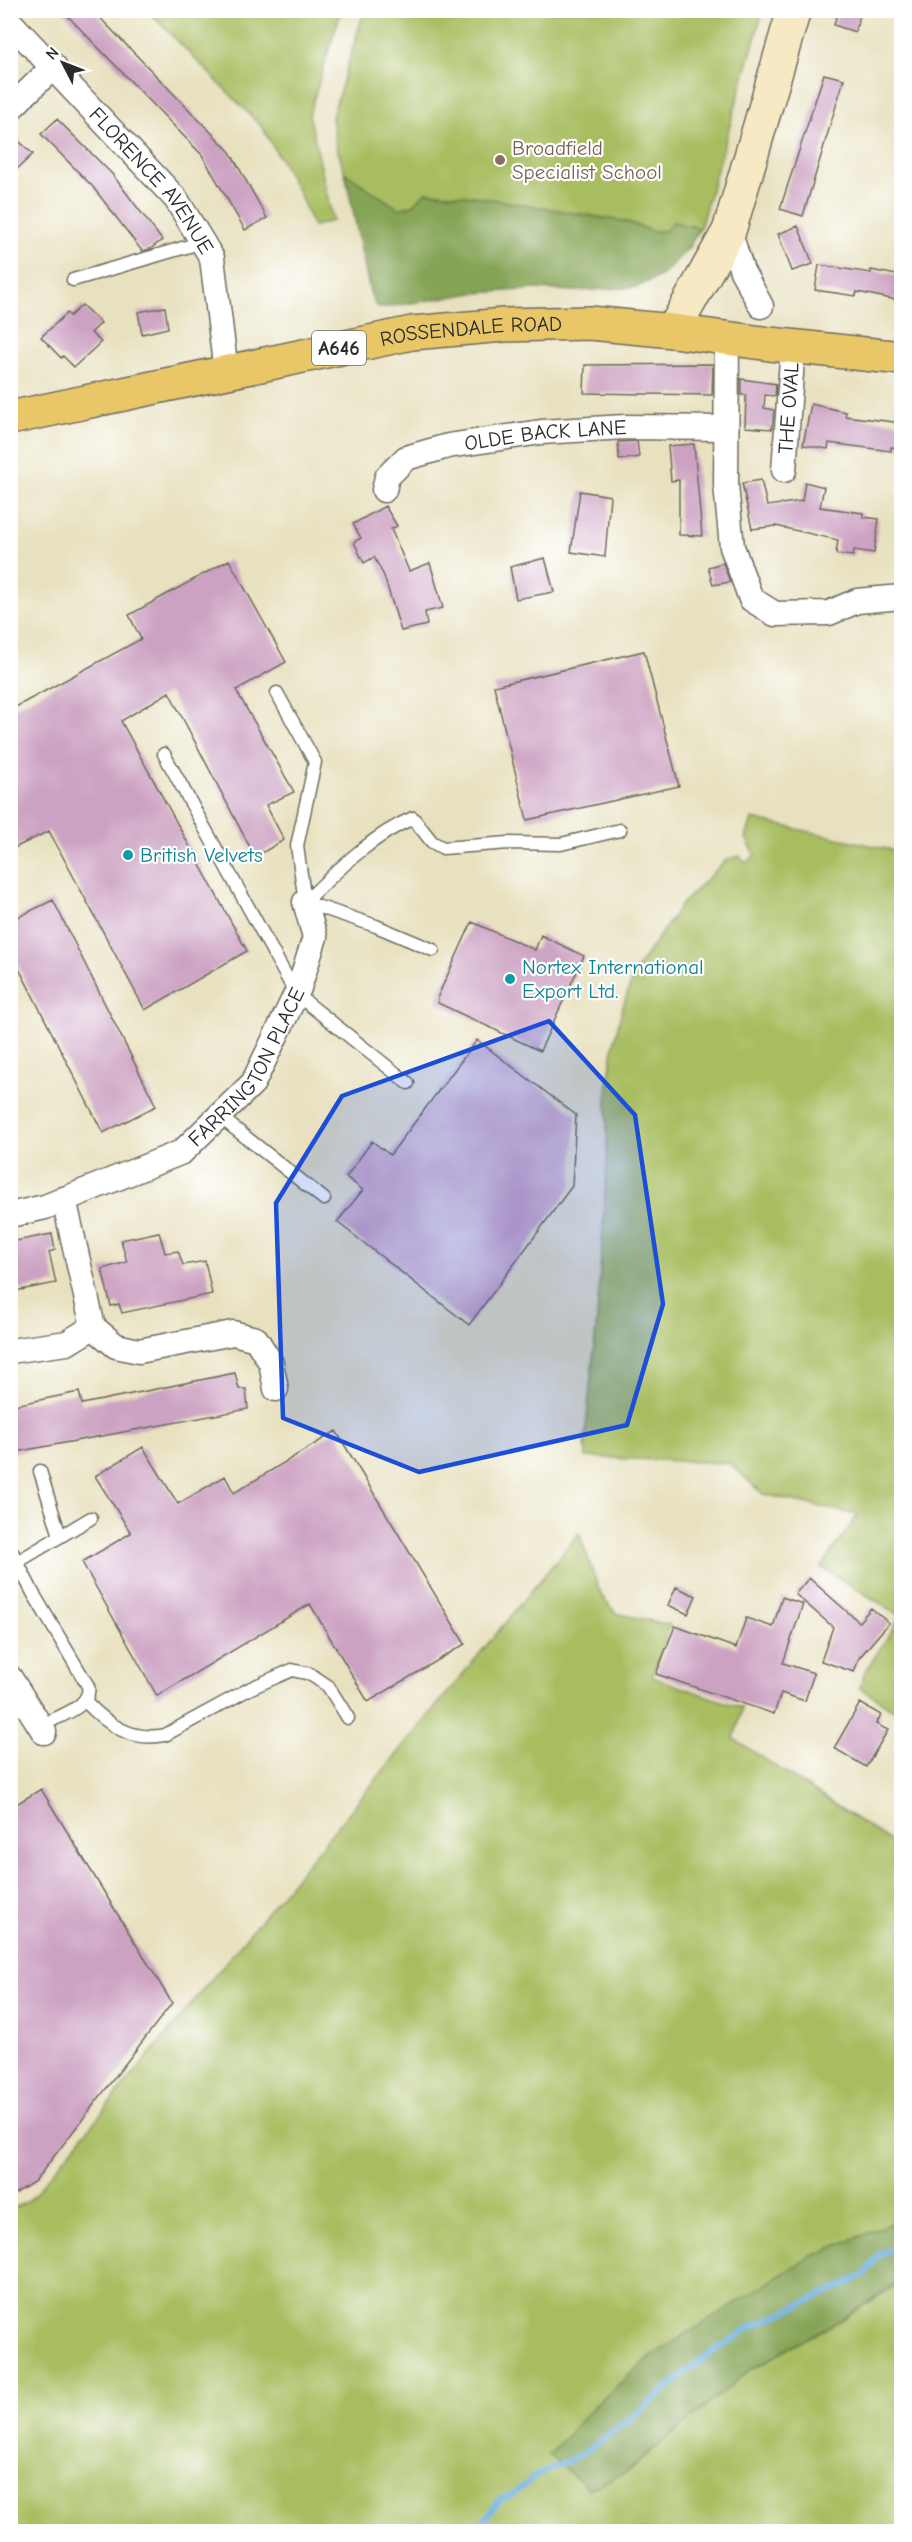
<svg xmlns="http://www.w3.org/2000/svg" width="912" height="2542" font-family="'Comic Neue',sans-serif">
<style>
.green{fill:#a8bd61;stroke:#6a7446;stroke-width:1.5}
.forest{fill:#86a457;stroke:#586841;stroke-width:1.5}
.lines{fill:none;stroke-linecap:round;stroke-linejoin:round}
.stream{stroke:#67addd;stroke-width:6}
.building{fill:#cca2c2}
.lane-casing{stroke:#6d6b5f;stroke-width:15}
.street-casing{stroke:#6d6b5f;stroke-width:27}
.secondary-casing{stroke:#6d6b5f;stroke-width:36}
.highway-casing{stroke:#6d6b5f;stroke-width:36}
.lane{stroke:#fff;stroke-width:12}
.street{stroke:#fff;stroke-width:24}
.secondary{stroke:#f6e9c3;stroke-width:33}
.highway{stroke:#e9c769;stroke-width:33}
.marked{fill:#1d4ed8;fill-opacity:0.2;stroke:#1d4ed8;stroke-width:4.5;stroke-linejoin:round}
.education-dot{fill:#8d6e63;stroke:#fff;stroke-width:2}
.culture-dot{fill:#0f9aa8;stroke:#fff;stroke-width:2}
.labels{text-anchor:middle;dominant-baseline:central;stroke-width:4.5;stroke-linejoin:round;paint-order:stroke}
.shield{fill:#fff;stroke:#6b6b6b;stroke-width:1.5}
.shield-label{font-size:20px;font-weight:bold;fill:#2b2b2b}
.education-label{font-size:21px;fill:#785e54;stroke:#fff;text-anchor:start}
.street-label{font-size:21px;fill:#2b2b2b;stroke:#fff}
.culture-label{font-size:21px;fill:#0d838f;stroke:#fff;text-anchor:start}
</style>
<rect width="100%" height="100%" fill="#fff"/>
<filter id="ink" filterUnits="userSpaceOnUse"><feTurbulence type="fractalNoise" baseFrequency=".0167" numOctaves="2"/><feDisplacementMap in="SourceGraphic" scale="12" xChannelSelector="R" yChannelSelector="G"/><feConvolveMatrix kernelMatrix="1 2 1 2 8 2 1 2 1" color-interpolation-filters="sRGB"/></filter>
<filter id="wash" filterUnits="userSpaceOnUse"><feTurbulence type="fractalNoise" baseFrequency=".008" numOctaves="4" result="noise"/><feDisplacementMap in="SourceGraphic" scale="24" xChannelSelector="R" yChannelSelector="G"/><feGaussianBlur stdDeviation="1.35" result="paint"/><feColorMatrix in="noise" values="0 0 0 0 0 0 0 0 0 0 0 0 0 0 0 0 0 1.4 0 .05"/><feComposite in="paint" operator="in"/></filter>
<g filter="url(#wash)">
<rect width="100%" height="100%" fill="#e8e1bf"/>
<path class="green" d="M148,11H341L309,114L333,221L313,226L299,193L262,127Z
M364,11H763L700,228L673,222L665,231H651L628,222L473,196L427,192L413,205L399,209L345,173L336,145L332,117Z
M752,819L901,852V1714L860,1688L864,1674L901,1616L821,1567L858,1515L763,1494L729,1463L586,1457L585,1438L597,1318L607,1166V1092L613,1048L621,1013L634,973L680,906L726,860L740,856L746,863L755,855L746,838Z
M579,1533L601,1595L616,1613L670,1625L652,1677L742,1708L734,1739L901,1848L902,2219L808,2258L650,2357L592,2408L626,2472L750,2370L844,2318L901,2281V2531L11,2532V2209L29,2201Z"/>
<path class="forest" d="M345,173L399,209L413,205L426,192L473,196L628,222L651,231H665L673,222L700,228L689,247L664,274L637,287L575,291L537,289L474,293L380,308L375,305L370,292Z
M901,2219V2281L844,2318L750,2370L626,2472L589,2489L549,2455L592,2408L650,2357L808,2258Z"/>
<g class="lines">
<path class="stream" d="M475,2532L500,2499L512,2496L535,2476L582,2454L643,2409L702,2359L750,2328L863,2276L880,2254L902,2245"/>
</g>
<g id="blocks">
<path class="building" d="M62,10H93L106,24L230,152L267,218L245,230L202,155Z
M838,10H861L855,32L834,25Z
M824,74L844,79L803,216L780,209Z
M57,119L112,174L162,240L150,249L142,251L93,187L41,134Z
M10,133L33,154L10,176Z
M798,226L813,264L792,271L778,234Z
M819,265L871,273V270L902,276V301L857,292L856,296L815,290Z
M82,305L101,323L91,333L101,342L74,367L63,356L61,358L41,337L67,313L70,316Z
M165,307L168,328L142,334L138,312Z
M713,364L712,395L584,393L585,365Z
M741,379L776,384L775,396L765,395L764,408L774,410L772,429L745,427L746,395H741Z
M811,404L846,412L845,416L902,423V449L891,447V451L829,443L828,449L803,445Z
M637,441L639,457L619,460L618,442Z
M694,444L702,536L679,535V480L671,481L668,446Z
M761,480L767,506L802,501L805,482L824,487L820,507L863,513V517L879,519L874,553L854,550L853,556L836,554L838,540L776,526L752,529L742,483Z
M580,491L610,496L605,557L571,552Z
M385,506L397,526L391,529L409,571L430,563L443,608L425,612L427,625L401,631L384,576L374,557L364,563L354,542L361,538L353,524Z
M545,558L554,592L516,599L510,567Z
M229,560L286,662L236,690L294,792L266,805L284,840L255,857L169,692L121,721L247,951L145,1010L49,831L10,850V710L141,639L129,615Z
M723,563L730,582L713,585L708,567Z
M644,651L679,786L527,820L494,686Z
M53,900L156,1106L103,1133L10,951V921Z
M472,922L535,950L541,935L584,956L540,1051L438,1003V996Z
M477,1040L576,1115L572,1186L469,1325L337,1222L363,1190L346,1177L372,1141L390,1155Z
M159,1232L165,1253L178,1251L183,1265L205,1261L212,1294L122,1313L119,1304L111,1306L102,1269L127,1262L121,1240Z
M52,1234L55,1250L49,1252L56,1283L10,1292V1242Z
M235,1373L239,1389H246L248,1409L10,1453V1406L79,1392L82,1404Z
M336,1431L465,1644L368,1702L310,1604L157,1696L82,1562L131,1533L95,1476L143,1447L178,1504L225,1476L234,1493Z
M809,1578L859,1622L871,1608L889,1623L859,1658L854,1672L821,1661L833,1627L795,1594Z
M676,1587L696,1596L688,1614L668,1605Z
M782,1597L803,1604L783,1663L814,1673L805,1701L781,1693L774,1714L656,1674L675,1626L736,1648L746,1618L773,1627Z
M860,1703L881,1715L876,1724L888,1730L866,1767L834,1748Z
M41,1789L172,2003L35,2181L10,2197V1808Z"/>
</g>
</g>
<g filter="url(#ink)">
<use href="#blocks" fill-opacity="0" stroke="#6d6b5f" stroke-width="1.5"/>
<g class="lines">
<g class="lane-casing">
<path id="lane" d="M73,280L203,242
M277,693L315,762L297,846L305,902
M164,754L296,994L408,1083
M305,902C338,870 371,836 413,818L432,842L443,848L509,843L561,844L620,830
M305,902L376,926L433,950
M219,1116L324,1199
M40,1471L60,1536
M10,1548L33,1593L88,1686C93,1707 56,1717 40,1726
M12,1565L91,1518
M86,1702C108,1725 132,1742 165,1735L251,1688L292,1670L310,1674L328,1686L348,1718"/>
</g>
<g class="street-casing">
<g id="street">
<path id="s1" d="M10,22L176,199L212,258L226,372"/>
<path d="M10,109L54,66"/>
<path d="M729,231L742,271L761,306"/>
<path d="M727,338L726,485L732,547L751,599L775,614L829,613L857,601L902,597"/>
<path id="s2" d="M784,470L793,346"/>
<path id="s3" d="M384,490L387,477L406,458L448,446L541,432L625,427L726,428"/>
<path d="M64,1199L93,1327L116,1346L139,1351L233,1333L256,1339L271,1363L276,1389"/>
<path id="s4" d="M10,1215L45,1207L182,1152L253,1083L299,988L315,937L305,902"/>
<path d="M10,1351L67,1343L93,1327"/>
<path d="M10,1678L44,1732"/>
</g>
</g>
<g class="secondary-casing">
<path id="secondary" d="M673,331L729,231L794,10"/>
</g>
<g class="highway-casing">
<g id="highway">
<path id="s5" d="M10,418L412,333L504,325L590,323L673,331L770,344L902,358"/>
</g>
</g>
<use href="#lane" class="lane"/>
<use href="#street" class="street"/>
<use href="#secondary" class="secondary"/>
<use href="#highway" class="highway"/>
</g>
</g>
<path class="marked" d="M549,1021L635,1115L663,1304L627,1425L419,1472L283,1418L276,1203L342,1096Z"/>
<circle class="education-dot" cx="500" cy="160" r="6"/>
<g class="culture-dot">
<circle cx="128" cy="855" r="6"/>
<circle cx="510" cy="979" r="6"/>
</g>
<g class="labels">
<rect class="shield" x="312" y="331" width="54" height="34" rx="4.5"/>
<g class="shield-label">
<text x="339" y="348">A646</text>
</g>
<g class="education-label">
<text x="512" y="148">Broadfield<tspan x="512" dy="24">Specialist School</tspan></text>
</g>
<g class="street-label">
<text stroke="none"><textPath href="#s1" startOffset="213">FLORENCE AVENUE</textPath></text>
<text stroke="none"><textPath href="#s5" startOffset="470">ROSSENDALE ROAD</textPath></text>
<text stroke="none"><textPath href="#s2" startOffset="62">THE OVAL</textPath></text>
<text stroke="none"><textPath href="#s3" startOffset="182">OLDE BACK LANE</textPath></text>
<text stroke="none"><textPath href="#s4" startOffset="292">FARRINGTON PLACE</textPath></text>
</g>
<g class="culture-label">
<text x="140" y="855">British Velvets</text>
<text x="522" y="967">Nortex International<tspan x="522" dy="24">Export Ltd.</tspan></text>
</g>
</g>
<rect width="912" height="2542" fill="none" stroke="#fff" stroke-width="36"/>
<g transform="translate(63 63) rotate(312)" stroke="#ffffff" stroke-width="4.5" paint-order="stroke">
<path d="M0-4.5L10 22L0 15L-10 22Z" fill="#2b2b2b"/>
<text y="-9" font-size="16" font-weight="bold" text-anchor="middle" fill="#2b2b2b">N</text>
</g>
</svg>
